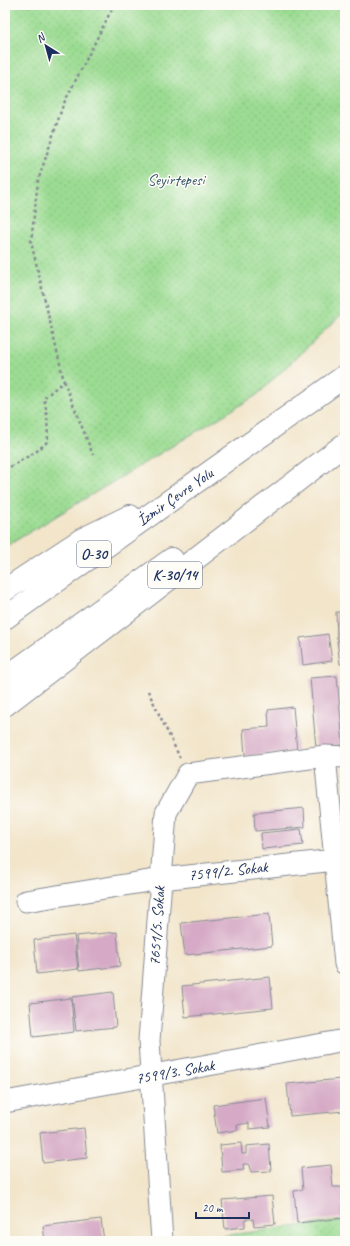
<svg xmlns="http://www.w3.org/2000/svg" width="350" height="1246" font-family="Caveat,sans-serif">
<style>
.park{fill:url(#park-dots);stroke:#5b8678}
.building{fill:#d6aac6}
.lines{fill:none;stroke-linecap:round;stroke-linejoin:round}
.street-casing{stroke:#868a94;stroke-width:23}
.highway-casing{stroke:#868a94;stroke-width:24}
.path{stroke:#868a94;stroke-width:2.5;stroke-dasharray:3 3;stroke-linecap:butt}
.street{stroke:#fff;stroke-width:21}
.highway{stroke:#fff;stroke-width:22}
.labels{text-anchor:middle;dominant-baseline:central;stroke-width:3;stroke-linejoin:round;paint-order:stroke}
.shield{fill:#fdfcf7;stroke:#5f6c8c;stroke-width:1}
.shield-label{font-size:15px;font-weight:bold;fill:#1b2f5e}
.park-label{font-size:16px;fill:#3b5a6b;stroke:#fdfcf7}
.street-label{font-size:16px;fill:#1b2f5e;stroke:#fdfcf7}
</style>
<defs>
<pattern id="park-dots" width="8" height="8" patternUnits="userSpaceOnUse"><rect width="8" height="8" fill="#9bdc92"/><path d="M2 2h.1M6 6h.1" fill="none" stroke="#85bd80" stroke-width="1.8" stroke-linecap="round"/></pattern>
</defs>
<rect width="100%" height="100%" fill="#fdfcf7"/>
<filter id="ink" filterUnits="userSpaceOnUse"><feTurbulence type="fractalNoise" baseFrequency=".025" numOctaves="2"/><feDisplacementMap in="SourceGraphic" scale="8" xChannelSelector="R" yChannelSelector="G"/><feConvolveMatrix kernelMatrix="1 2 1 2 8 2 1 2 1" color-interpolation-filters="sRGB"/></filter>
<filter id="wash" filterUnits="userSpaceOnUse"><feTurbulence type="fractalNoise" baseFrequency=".012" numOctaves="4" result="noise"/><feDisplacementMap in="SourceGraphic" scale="16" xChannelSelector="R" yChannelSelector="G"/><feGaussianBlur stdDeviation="0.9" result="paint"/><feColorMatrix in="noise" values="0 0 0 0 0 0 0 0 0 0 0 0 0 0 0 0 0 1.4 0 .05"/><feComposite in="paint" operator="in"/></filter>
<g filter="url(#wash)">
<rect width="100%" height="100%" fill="#f2e5ca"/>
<path class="park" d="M5,5H345V311L257,395L5,547Z
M345,1220V1241H182Z"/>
<g id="blocks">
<path class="building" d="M336,612H345V639H337Z
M328,634L332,661L303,665L300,638Z
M345,640V663L340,664L337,641Z
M337,676L343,745L316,748L310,678Z
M293,707L297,751L245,756L243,729L269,727L268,710Z
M304,808L305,827L255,831L254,813Z
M301,829L303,845L262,849L261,833Z
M269,914L272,946L185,955L181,923Z
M117,932L120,966L79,971L76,936Z
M74,935L78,969L37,974L34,940Z
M270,977L273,1008L185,1017L182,986Z
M113,992L116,1027L76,1031L72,997Z
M71,998L74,1032L33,1037L30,1003Z
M341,1079L344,1111L290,1116L287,1084Z
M266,1098L270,1127L249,1129V1123L237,1125L238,1130L217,1133L213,1105Z
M84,1128L87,1158L43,1163L40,1133Z
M241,1143L242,1154H246V1146L269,1144L271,1171L251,1172L250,1165L248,1164H243L244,1170L222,1172L220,1145Z
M331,1165L333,1187H341L344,1218L297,1223L294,1191L303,1190L301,1168Z
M272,1196L275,1224L254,1226L253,1219H245V1227L225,1229L222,1200Z
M101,1219L104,1241H45L43,1226Z"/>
</g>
</g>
<g filter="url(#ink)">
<use href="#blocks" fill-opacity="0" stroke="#868a94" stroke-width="1"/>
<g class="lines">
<g class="street-casing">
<path id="street" d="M325,756L345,964
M26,901L161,879L335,860
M5,1102L345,1040
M162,1241L149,1041L166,813L188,774L325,756L345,757"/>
</g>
<g class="highway-casing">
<path id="highway" d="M5,590L81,540L130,516
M5,618L345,376
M5,678L172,559
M5,705L345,444"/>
</g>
<path class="path" d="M64,381L93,455
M5,470L37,451L48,441L47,415L44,398L64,381L31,242L38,181L63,105L114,5
M148,691L180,758"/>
<use href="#street" class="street"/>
<use href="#highway" class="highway"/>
</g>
</g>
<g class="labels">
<g class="shield">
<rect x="77" y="541" width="34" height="26" rx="3"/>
<rect x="148" y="562" width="54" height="26" rx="3"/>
</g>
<g class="shield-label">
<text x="94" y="554">O-30</text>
<text x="175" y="575">K-30/14</text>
</g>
<g class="park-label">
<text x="176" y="180">Seyirtepesi</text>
</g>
<g class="street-label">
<text transform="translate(175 497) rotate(-35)">İzmir Çevre Yolu</text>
<text transform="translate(228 871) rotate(-6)">7599/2. Sokak</text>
<text transform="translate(157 926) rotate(-86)">7651/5. Sokak</text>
<text transform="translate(175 1072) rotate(-10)">7599/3. Sokak</text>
</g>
</g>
<rect width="350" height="1246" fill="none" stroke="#fdfcf7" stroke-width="20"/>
<g transform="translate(46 46) rotate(323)" stroke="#fdfcf7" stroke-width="3" paint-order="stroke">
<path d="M0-3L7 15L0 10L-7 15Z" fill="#1b2f5e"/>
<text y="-6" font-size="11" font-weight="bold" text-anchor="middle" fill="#1b2f5e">N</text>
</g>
<path d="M196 1212v6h53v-6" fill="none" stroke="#1b2f5e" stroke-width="2"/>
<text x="202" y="1212" font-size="12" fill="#1b2f5e" stroke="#fdfcf7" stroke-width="3" paint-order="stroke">20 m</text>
</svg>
